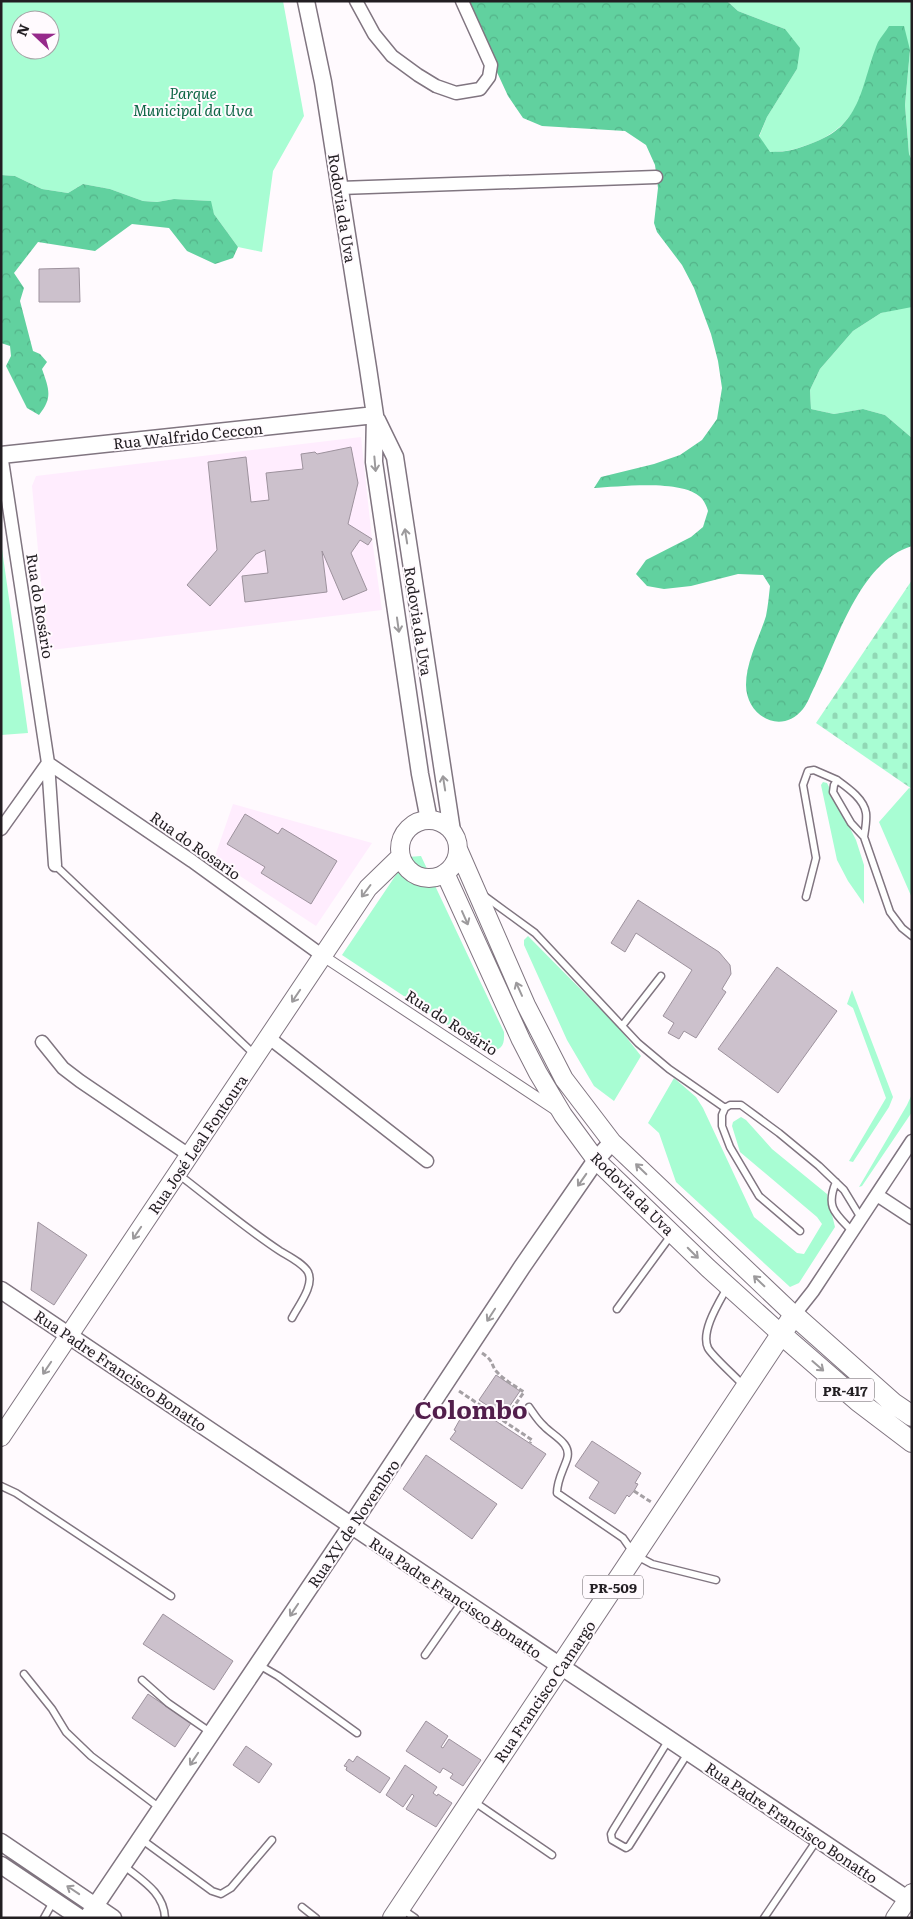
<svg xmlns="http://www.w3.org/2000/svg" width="913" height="1919" font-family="Literata,serif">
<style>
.built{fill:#ffedfe}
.green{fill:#a8fdd3;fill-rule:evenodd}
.forest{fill:url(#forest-crowns)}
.cemetery{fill:url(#cemetery-stones)}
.building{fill:#ccc1cc;stroke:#9d929d}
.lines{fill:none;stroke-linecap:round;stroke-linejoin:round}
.service-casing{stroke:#807580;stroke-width:9}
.pedestrian-casing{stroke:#807580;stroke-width:12}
.minor-casing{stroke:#807580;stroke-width:15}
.tertiary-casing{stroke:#807580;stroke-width:19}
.secondary-casing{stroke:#807580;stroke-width:20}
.primary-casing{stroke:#807580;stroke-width:22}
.path{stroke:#a5a0a4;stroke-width:3;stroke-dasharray:5 2.5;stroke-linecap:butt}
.service{stroke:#fff;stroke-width:6}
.pedestrian{stroke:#fff;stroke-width:10}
.minor{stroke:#fff;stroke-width:12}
.tertiary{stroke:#fff;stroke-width:16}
.secondary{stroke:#fff;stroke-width:18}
.primary{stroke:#fff;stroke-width:20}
.oneway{stroke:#9c9a9c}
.labels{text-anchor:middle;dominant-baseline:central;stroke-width:4;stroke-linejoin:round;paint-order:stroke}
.shield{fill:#fffafe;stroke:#646064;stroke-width:1}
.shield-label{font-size:14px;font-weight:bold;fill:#221e22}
.park-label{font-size:15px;font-style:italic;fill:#0e6646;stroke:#fffafe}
.street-label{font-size:15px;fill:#221e22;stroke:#fffafe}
.town-label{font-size:25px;font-weight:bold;fill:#521e4c;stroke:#fffafe}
</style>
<defs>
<pattern id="forest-crowns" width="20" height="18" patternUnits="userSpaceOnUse" patternTransform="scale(1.25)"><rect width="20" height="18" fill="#61d19f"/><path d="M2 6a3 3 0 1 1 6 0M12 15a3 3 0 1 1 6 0" fill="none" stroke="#54b389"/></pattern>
<pattern id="cemetery-stones" width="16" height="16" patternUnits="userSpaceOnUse" patternTransform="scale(1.25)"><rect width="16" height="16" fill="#a8fdd3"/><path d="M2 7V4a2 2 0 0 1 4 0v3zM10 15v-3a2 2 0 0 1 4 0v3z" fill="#90d8b5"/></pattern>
</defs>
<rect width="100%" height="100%" fill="#fffafe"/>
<path class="built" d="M361,437L372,539L382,610L51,650L45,625L32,486L36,476Z
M233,804L372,843L316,926L214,859Z"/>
<path class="green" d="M1,1H283L304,116L273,171L262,252L238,247L214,214L210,201L174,199L157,202L143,201L110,189L83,184L68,193L42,189L15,176L1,175ZM20,20H50V50H20Z
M727,1H912V160L909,154L905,105L910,50L879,41C865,87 860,126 810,144C793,150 787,152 769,152L759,137L767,117L797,69L785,29L738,11Z
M905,307H912V438L885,415L863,409L834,414L811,409L810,390L820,369L853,331L881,313Z
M1,542L28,733L1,735Z
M823,782L827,783L856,840L864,865V904L848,881L837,860L821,785Z
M909,788L912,789V898L879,822Z
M421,856L504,1032C505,1048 500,1051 485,1050L342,955L408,857Z
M528,936L619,1028L641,1056L614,1101L594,1086L567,1040L524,945V940Z
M852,990L893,1097L889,1107L853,1162L849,1161L886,1098L853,1008L847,1004Z
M674,1078L696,1097L703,1108L754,1217L797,1253L804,1254L822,1224L817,1217L740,1152L732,1126L733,1122L741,1117L746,1120L772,1149L827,1194L835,1227L799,1283L790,1287L676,1182L659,1133L648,1123Z
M912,1094V1112L862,1186L859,1187L907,1105Z"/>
<path class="forest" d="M469,1H727L738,11L785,29L800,48L797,69L767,117L759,136L770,152C789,152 797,149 815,142C863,124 861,83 878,42C881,37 886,31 889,26H904L910,50L905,105L909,154L912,160V307L881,313L853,331L820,369L810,390L811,409L834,414L863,409L885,415L912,438V546C859,562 837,642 815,686C811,693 808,703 803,709C781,736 746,716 746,685C746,662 759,638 766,616C768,606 769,595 770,586L763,575L738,574L691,586L664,589L647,586L636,574L646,560L691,537L703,527L708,511C707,507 705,503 703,500C687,478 619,487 594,488L601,477L654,464L680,455L702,440L717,419L722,388L718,361L711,334L694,288L682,265L657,232L654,223L658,188L655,165L646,145L625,131L542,126L523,118L508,96L472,18Z
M1,175L15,176L42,189L68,193L83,184L110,189L143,201L157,202L174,199L211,201L214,214L238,247L233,258L215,264L187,251L169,228L132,224L95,251L38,242L14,273L24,288L20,301L33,351L40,354L47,362L42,369C49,389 53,398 39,415L27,408L6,366L11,356L10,346L1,343Z"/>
<path class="cemetery" d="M912,580V789L816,723Z"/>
<path class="building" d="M79,268L80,302H39V269Z
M351,447L358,483L348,524L372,539L368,545L360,540L351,553L367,590L343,600L322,551L327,592L245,602L242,576L268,573L265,550L256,554L210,606L187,585L217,550L208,462L246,457L251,502L269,500L266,473L303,469L301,454L315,452L317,454Z
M245,814L278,834L282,828L337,861L311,904L261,873L265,867L227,844Z
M638,900L719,952L730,965L731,974L722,989L726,992L696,1038L684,1031L679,1039L668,1033L674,1023L663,1016L692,970L636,933L625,952L611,943Z
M777,967L837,1011L778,1093L718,1049Z
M38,1222L87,1255L54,1305L31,1290Z
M496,1375L520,1391L503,1416L479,1400Z
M473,1406L546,1454L522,1489L450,1439L456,1431L454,1430L459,1421L465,1413L467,1414Z
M592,1441L641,1473L635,1483L638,1484L634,1491L629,1497L627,1495L615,1514L589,1498L599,1482L575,1466Z
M426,1455L497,1504L472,1539L403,1489Z
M163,1614L233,1661L214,1690L143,1644Z
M148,1694L191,1723L175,1747L132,1718Z
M426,1721L448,1736L441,1747L443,1748L449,1739L481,1760L463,1786L450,1778L453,1774L443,1768L440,1773L406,1751Z
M246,1746L272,1764L259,1783L233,1765Z
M357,1756L390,1778L380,1793L346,1770L347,1767L344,1766L349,1759L353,1762Z
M405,1765L437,1787L433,1793L437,1796L438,1794L452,1803L436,1827L406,1809L414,1796L412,1794L403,1807L386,1795Z"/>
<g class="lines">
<g class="service-casing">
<path id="service" d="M864,837C865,830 867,820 866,813C864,799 848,788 837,780L834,785L833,792L851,823L864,837L890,912L902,928L912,936
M55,865L255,1055
M483,895L535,933L638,1043L669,1069L725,1108
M806,897L816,858L803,785L808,771L814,770L837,780
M622,1026L661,976
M178,1174C212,1200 245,1228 280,1251C288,1256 303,1263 308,1272C315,1285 298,1306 292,1318
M836,1182C825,1208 836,1214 853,1232
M800,1231L759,1196L730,1147L722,1126V1115L725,1108L730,1105H741L779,1133L819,1166L844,1190L861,1218
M728,1286C720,1301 700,1331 708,1348C712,1356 736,1377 743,1385
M617,1309L672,1234
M529,1407C534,1414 538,1421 544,1426C553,1436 572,1443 567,1459C563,1471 557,1480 557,1493L623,1538L635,1555L652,1564L716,1580
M1,1486L16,1493L171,1596
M425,1655L462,1602
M259,1665L278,1676L357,1733
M24,1674L52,1709L66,1732L91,1756L160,1808
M142,1680L168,1703L210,1732
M668,1741L613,1830L611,1834L612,1840L626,1848L629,1846L688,1753
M473,1801L552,1855
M141,1839L212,1891L221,1894L231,1888L272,1840
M123,1865C141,1880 164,1892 165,1918
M302,1907L316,1918
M402,1909L415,1918
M44,1918L53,1902
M764,1918L817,1840"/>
</g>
<g class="pedestrian-casing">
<path id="pedestrian" d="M323,956L556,1110"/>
</g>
<g class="minor-casing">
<path id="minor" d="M356,1L374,34L392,56L418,75L436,86L456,93L480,89L489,77L491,65L462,1
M340,188L656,177
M1,454L48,763L55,865
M48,763L192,861L323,956
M1,829L48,763
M268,1037L427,1161
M42,1042L63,1068L80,1081L189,1155
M877,1195L912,1218
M794,1315L813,1291L912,1141"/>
</g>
<g class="tertiary-casing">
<path id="tertiary" d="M306,1L323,82L368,368L375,415L374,462L420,774L429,820
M377,420L395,457L452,831
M1,455L375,415
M1,1290L907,1899
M1,1842L113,1918
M1,1865L80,1918
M87,1918L351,1526L522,1267L596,1160L612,1142"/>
</g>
<g class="secondary-casing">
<path id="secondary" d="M400 849a29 29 0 1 1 58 0a29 29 0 1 1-58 0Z
M458,849L526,1005L564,1079L612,1142L794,1315
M445,873L521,1040L538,1073L563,1115L596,1160L708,1268L781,1334
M1,1437L368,888L400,857
M895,1918L912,1893"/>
</g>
<g class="primary-casing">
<path id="primary" d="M781,1334L858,1401L912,1442
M393,1918L794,1315L893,1403L912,1416"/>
</g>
<path class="path" d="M482,1353C495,1362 490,1364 497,1372C504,1380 515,1386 524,1392L501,1425
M459,1391L532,1440L530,1443
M634,1491L651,1502"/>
<use href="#service" class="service"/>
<use href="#pedestrian" class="pedestrian"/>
<use href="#minor" class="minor"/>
<use href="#tertiary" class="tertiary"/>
<use href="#secondary" class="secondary"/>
<use href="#primary" class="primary"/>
</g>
<defs><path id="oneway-shaft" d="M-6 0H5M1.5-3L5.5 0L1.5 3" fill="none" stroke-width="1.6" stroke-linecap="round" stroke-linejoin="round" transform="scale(1.25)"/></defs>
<g class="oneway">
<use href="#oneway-shaft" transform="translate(375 464) rotate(85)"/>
<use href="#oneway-shaft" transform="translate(406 536) rotate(-99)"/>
<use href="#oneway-shaft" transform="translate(398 625) rotate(82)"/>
<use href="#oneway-shaft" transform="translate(444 783) rotate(-99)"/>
<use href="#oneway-shaft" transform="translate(366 891) rotate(127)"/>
<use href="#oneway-shaft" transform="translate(465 918) rotate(66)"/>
<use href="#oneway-shaft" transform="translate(519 989) rotate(-114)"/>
<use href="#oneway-shaft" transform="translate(296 996) rotate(124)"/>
<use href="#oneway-shaft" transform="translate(641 1169) rotate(-136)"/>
<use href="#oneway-shaft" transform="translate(582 1180) rotate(125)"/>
<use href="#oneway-shaft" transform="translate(137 1233) rotate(124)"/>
<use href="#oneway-shaft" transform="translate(693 1253) rotate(45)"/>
<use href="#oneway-shaft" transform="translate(759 1281) rotate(-136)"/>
<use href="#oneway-shaft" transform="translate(491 1315) rotate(123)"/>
<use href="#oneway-shaft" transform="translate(818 1366) rotate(41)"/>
<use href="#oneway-shaft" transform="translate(47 1368) rotate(124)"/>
<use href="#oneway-shaft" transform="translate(294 1610) rotate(124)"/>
<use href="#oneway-shaft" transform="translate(194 1759) rotate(124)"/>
<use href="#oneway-shaft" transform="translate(73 1890) rotate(-146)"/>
</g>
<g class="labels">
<g class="shield">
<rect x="816" y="1378.5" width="58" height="23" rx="4"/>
<rect x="583" y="1575.5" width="60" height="23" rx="4"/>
</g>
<g class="shield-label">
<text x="845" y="1390">PR-417</text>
<text x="613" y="1587">PR-509</text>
</g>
<g class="park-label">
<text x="193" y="92">Parque<tspan x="193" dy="17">Municipal da Uva</tspan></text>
</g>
<g class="street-label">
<text transform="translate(343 208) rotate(81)">Rodovia da Uva</text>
<text transform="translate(188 435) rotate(-6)">Rua Walfrido Ceccon</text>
<text transform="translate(41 606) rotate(81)">Rua do Rosário</text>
<text transform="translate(419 621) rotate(81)">Rodovia da Uva</text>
<text transform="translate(196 845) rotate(35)">Rua do Rosario</text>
<text transform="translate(452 1022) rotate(33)">Rua do Rosário</text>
<text transform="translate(197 1144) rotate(-56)">Rua José Leal Fontoura</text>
<text transform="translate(633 1193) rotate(45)">Rodovia da Uva</text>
<text transform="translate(121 1370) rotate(34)">Rua Padre Francisco Bonatto</text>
<text transform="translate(353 1523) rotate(-56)">Rua XV de Novembro</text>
<text transform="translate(456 1597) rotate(34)">Rua Padre Francisco Bonatto</text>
<text transform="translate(544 1691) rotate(-56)">Rua Francisco Camargo</text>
<text transform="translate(792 1822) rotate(34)">Rua Padre Francisco Bonatto</text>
</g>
<g class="town-label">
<text x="471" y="1408">Colombo</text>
</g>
</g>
<rect width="913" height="1919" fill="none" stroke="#221e22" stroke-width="5"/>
<g transform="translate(35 35) rotate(292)"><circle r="24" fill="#fffafe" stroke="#a7a2a6"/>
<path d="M0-4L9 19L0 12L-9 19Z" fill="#962a8b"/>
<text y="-8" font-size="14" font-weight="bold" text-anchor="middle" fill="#221e22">N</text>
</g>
</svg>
